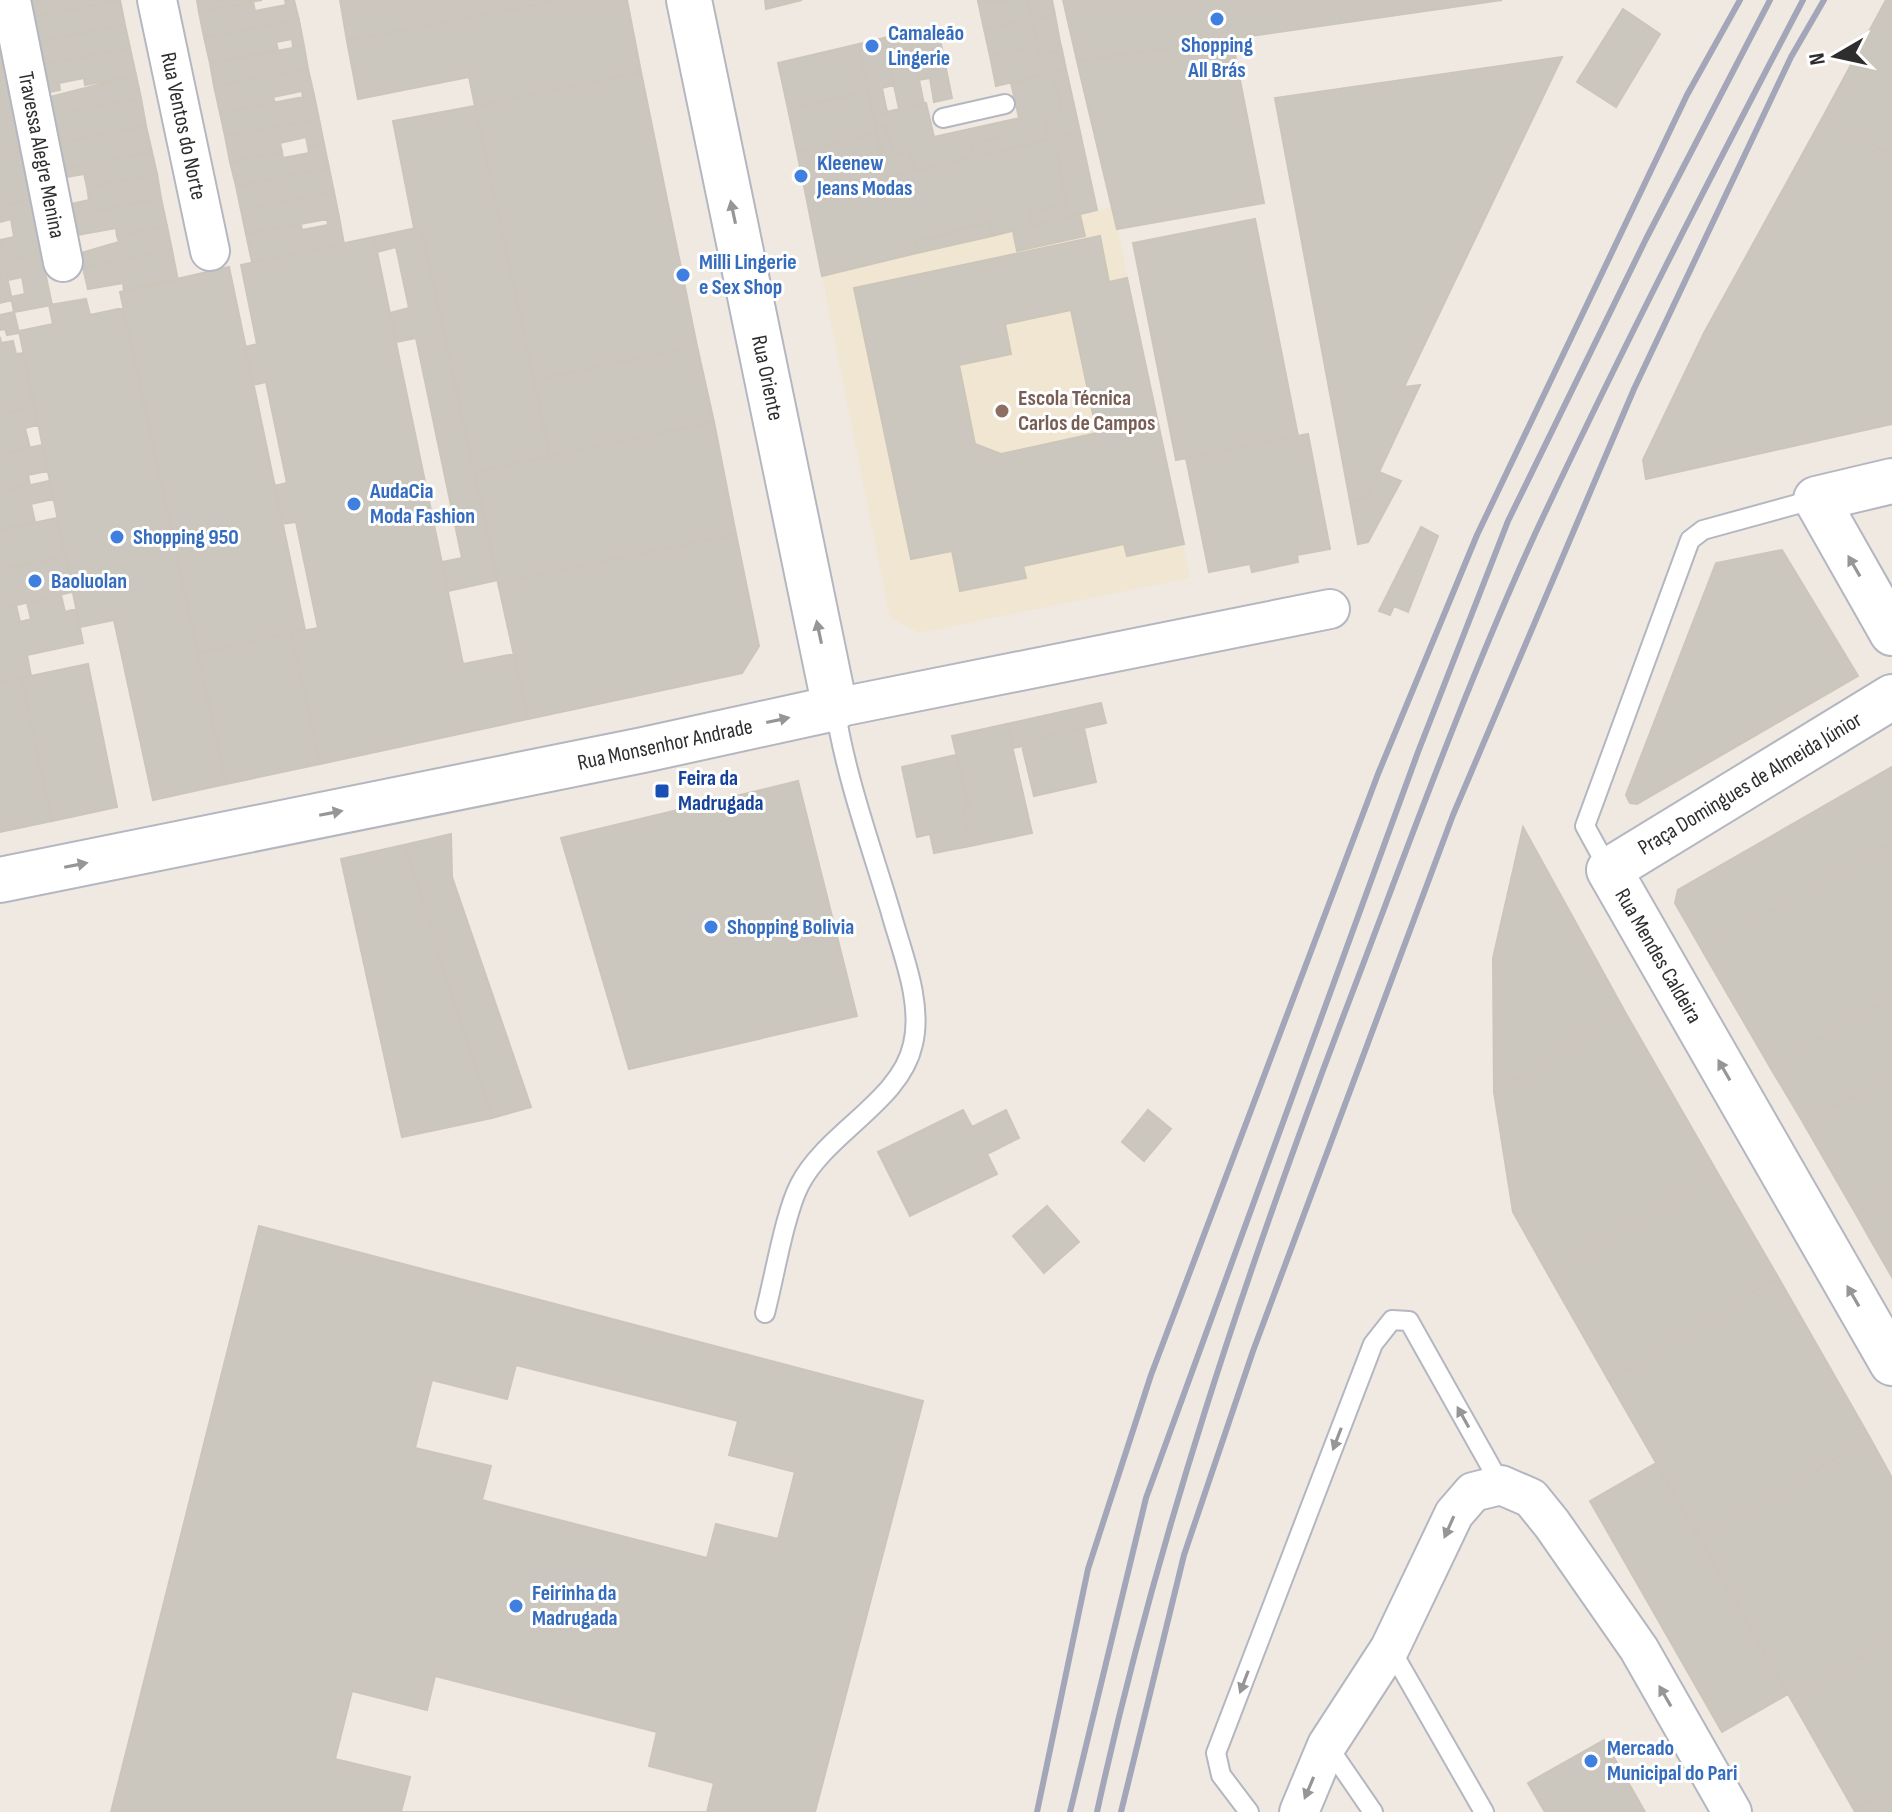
<svg xmlns="http://www.w3.org/2000/svg" width="1892" height="1812" font-family="'Sofia Sans Condensed',sans-serif">
<style>
.education{fill:#f0e6d1}
.building{fill:#cbc7bf;stroke:#cbc5ba;stroke-width:2;fill-rule:evenodd}
.lines{fill:none;stroke-linecap:round;stroke-linejoin:round}
.service-casing{stroke:#b4b7c1;stroke-width:22}
.minor-casing{stroke:#b4b7c1;stroke-width:42}
.tertiary-casing{stroke:#b4b7c1;stroke-width:48}
.secondary-casing{stroke:#b4b7c1;stroke-width:48}
.service{stroke:#fff;stroke-width:18}
.minor{stroke:#fff;stroke-width:38}
.tertiary{stroke:#fff;stroke-width:44}
.secondary{stroke:#fff;stroke-width:44}
.rail{stroke:#a3a6b8;stroke-width:6}
.oneway{fill:#969696}
.shop-dot{fill:#3f7fe0;stroke:#fff;stroke-width:3}
.education-dot{fill:#8d6e63;stroke:#fff;stroke-width:3}
.transit-dot{fill:#1a4fb4;stroke:#fff;stroke-width:3}
.labels{text-anchor:middle;dominant-baseline:central;stroke-width:6;stroke-linejoin:round;paint-order:stroke}
.shop-label{font-size:22px;font-weight:bold;fill:#366cbe;stroke:#fff;text-anchor:start}
.street-label{font-size:22px;fill:#2e2e2e;stroke:#fff}
.education-label{font-size:22px;font-weight:bold;fill:#785e54;stroke:#fff;text-anchor:start}
.transit-label{font-size:22px;font-weight:bold;fill:#164399;stroke:#fff;text-anchor:start}
</style>
<rect width="100%" height="100%" fill="#efe9e1"/>
<path class="education" d="M1113,207L1190,578L919,633L890,617L822,276Z"/>
<path class="building" d="M31,0H120L34,16Z
M120,0L125,25L39,41L34,16Z
M197,0H262L199,12Z
M285,0H294L299,20L204,37L199,12L253,2L255,11L286,5Z
M340,0H559L347,41Z
M559,0H627L641,72L475,106L469,77L358,99L347,41Z
M765,0H802L766,9Z
M1028,0L1032,19L984,29L978,1Z
M1028,0H1052L1055,15L1032,19Z
M1063,0H1502L1077,61Z
M1886,0H1892V156L1824,115Z
M1623,9L1660,34L1616,107L1577,82Z
M1055,15L1060,42L1038,46L1032,19Z
M1032,19L1038,46L990,56L984,29Z
M299,20L304,46L293,47L292,39L276,42L278,50L210,63L204,37Z
M125,25L130,48L43,65L39,41Z
M937,25L952,98L934,102L930,78L918,80L909,32Z
M909,32L924,104L899,109L884,38Z
M884,38L894,85L882,88L887,112L873,115L859,44Z
M1232,39L1264,203L1117,229L1077,61Z
M1060,42L1062,50L1039,55L1038,46Z
M859,44L868,91L788,109L778,63Z
M304,46L308,69L214,86L210,63Z
M1038,46L1039,55L1062,50L1066,69L996,86L990,56Z
M0,47L11,97L0,99Z
M130,48L136,75L85,85L84,78L59,83L60,90L49,92L43,65Z
M1562,57L1404,387L1420,385L1379,472L1367,497L1350,501L1275,98Z
M308,69L314,95L303,98L302,91L273,97L275,103L220,113L214,86Z
M1066,69L1080,132L1049,139L1045,118L1062,115L1053,73Z
M641,72L697,346L534,380L475,106Z
M1053,73L1062,115L1045,118L1049,139L1009,149L1006,136L972,143L974,157L914,171L910,151L893,155L886,125L876,127L873,115L926,103L934,137L1019,118L1011,83Z
M136,75L141,98L53,115L50,97Z
M868,91L877,133L797,152L788,109Z
M314,95L319,119L225,136L220,113Z
M11,97L21,153L0,157V99Z
M141,98L146,126L59,143L53,115Z
M475,106L550,456L474,472L421,227L414,228L393,121Z
M1824,115L1892,156V424L1646,479L1643,460L1704,333Z
M319,119L324,144L308,147L306,137L280,143L282,152L230,162L225,136Z
M886,125L893,155L910,151L914,171L886,178L876,127Z
M146,126L152,152L64,169L59,143Z
M1080,132L1097,210L1032,226L1029,212L1067,204L1054,138Z
M877,133L886,178L806,196L797,152Z
M1006,136L1009,149L974,157L972,143Z
M1054,138L1067,204L1029,212L1032,226L992,236L989,222L951,230V234L915,242L917,253L822,276L806,196Z
M324,144L329,168L236,186L230,162L282,152L283,158L309,153L308,147Z
M152,152L157,174L87,187L84,174L66,177L64,169Z
M21,153L31,199L0,206V157Z
M329,168L334,192L241,210L236,186Z
M157,174L161,198L73,215L71,204L89,200L87,187Z
M334,192L339,217L246,234L241,210Z
M161,198L167,226L117,236L116,228L77,235L73,215Z
M31,199L41,253L3,261L0,240L14,237L11,219L0,222V206Z
M1080,215L1085,236L1017,251L1013,231Z
M339,217L344,244L252,262L246,234L301,224L302,230L328,225L327,219Z
M1255,219L1298,436L1176,460L1133,243Z
M989,222L992,236L917,253L915,242Z
M167,226L172,250L83,268L81,253L119,242L117,236Z
M421,227L498,580L448,591L442,562L462,558L416,338L396,342L390,313L409,308L396,247L377,252L374,237Z
M1100,236L1109,282L1127,278L1184,544L1127,556L1124,544L1023,566L1026,578L960,591L952,551L911,559L854,288ZM1071,310L1097,433L1001,454L975,444L959,365L1011,354L1005,324Z
M374,237L463,664L514,654L528,719L320,764L291,633L318,628L296,522L282,524L274,486L287,483L266,382L253,385L245,347L257,344L241,265Z
M0,249L8,282L0,284Z
M172,250L178,281L124,291L123,283L88,289L83,268Z
M41,253L52,305L14,312L11,297L25,294L22,277L8,280L3,261Z
M229,267L305,630L198,653L120,292Z
M8,282L12,300L0,303V284Z
M86,299L90,315L123,308L226,784L153,800L114,620L80,627L19,331L53,324L49,305Z
M14,312L19,333L7,335L5,329L0,330V315Z
M0,337L1,343L13,341L16,354L23,353L34,407L0,414Z
M697,346L714,422L550,456L534,380Z
M34,407L38,425L25,428L30,448L0,454V414Z
M714,422L736,534L498,583L474,472Z
M1308,434L1330,549L1297,555L1298,562L1252,572L1250,564L1209,572L1186,458Z
M42,445L48,471L28,475L30,485L0,492V454Z
M1379,472L1401,481L1368,542L1358,544L1350,501L1367,497Z
M49,481L54,499L31,504L35,522L0,530V492Z
M57,518L65,556L0,570V530Z
M1421,527L1438,536L1408,612L1394,606L1390,615L1379,611Z
M736,534L759,646L742,673L528,719L498,583Z
M1782,550L1858,676L1637,804L1630,803L1626,795L1716,563Z
M65,556L72,592L0,609V570Z
M61,595L65,612L76,609L83,643L27,655L31,676L0,683V609L16,605L20,622L31,619L27,603Z
M291,633L320,764L226,784L198,653Z
M88,664L117,807L52,821L21,678Z
M21,678L52,821L0,832V683Z
M1101,703L1106,723L1021,742L1023,746L1013,748L1007,724Z
M1007,724L1032,833L965,847L962,834L968,833L963,809L969,808L952,736Z
M1084,728L1096,782L1034,796L1021,742Z
M956,755L969,808L963,809L968,833L962,834L965,847L934,853L930,834L917,837L902,767Z
M1892,767V842L1702,950L1675,903L1678,890Z
M798,781L857,1016L629,1069L561,838Z
M1523,827L1625,1012L1494,1092L1493,958Z
M451,834L452,877L531,1107L492,1118L404,845Z
M1892,842V997L1770,1067L1702,950Z
M404,845L492,1118L402,1137L341,859Z
M1892,997V1074L1804,1124L1770,1067Z
M1625,1012L1717,1172L1548,1274L1513,1212L1494,1092Z
M1892,1074V1192L1856,1214L1804,1124Z
M963,1110L972,1127L1006,1110L1019,1138L987,1154L997,1174L910,1216L878,1152Z
M1148,1110L1171,1129L1144,1161L1122,1142Z
M1717,1172L1778,1277L1609,1381L1548,1274Z
M1892,1192V1227L1870,1239L1856,1214Z
M1047,1206L1079,1242L1044,1273L1013,1236Z
M259,1226L923,1401L815,1812H111Z
M1892,1227V1277L1870,1239Z
M1778,1277L1870,1438L1700,1539L1609,1381Z
M516,1365L738,1421L729,1455L795,1472L778,1539L716,1524L707,1558L482,1500L491,1466L415,1448L432,1380L507,1399Z
M1870,1438L1892,1478V1638L1791,1699L1700,1539Z
M1656,1463L1788,1694L1722,1732L1590,1501Z
M1892,1638V1788L1854,1810L1791,1699Z
M435,1676L657,1732L649,1766L714,1783L707,1812H401L410,1777L335,1759L352,1691L427,1710Z
M1604,1740L1645,1812H1545L1528,1783Z
M1892,1788V1812H1855L1854,1810Z"/>
<g class="lines">
<g class="service-casing">
<path id="service" d="M943,118L1005,104
M1609,870L1585,826L1690,540L1703,530L1816,499
M765,1313C774,1279 785,1212 800,1184C827,1132 901,1101 913,1044C923,1002 902,953 891,913C871,846 846,778 835,708
M1390,1648L1484,1812
M1327,1745L1373,1812
M1249,1812L1221,1775L1216,1753L1373,1344L1392,1320L1409,1321L1501,1485"/>
</g>
<g class="minor-casing">
<path id="minor" d="M11,0L63,262
M157,0L210,251
M835,708L1330,609
M1299,1812L1327,1745L1390,1648L1454,1514L1473,1492L1501,1485L1531,1498L1552,1524L1639,1649L1732,1812"/>
</g>
<g class="tertiary-casing">
<path id="tertiary" d="M1892,481L1816,499L1892,633
M1892,697L1609,870L1892,1363"/>
</g>
<g class="secondary-casing">
<path id="secondary" d="M0,880L643,750L835,708L689,0"/>
</g>
<use href="#service" class="service"/>
<use href="#minor" class="minor"/>
<use href="#tertiary" class="tertiary"/>
<use href="#secondary" class="secondary"/>
<path class="rail" d="M1037,1812L1088,1569L1151,1375L1378,774L1477,535L1687,95L1740,0
M1070,1812L1146,1498L1418,752L1508,521L1646,239L1770,0
M1097,1812C1156,1542 1245,1275 1343,1017C1405,855 1463,692 1535,534C1619,354 1711,176 1803,0
M1121,1812L1184,1555L1253,1351L1453,815L1634,389L1791,57L1824,0"/>
</g>
<defs><path id="oneway-solid" d="M-6-.8H1V-3.2L6.5 0L1 3.2V.8H-6Z" transform="scale(2)"/></defs>
<g class="oneway">
<use href="#oneway-solid" transform="translate(733 212) rotate(-102)"/>
<use href="#oneway-solid" transform="translate(1854 566) rotate(-120)"/>
<use href="#oneway-solid" transform="translate(819 632) rotate(-102)"/>
<use href="#oneway-solid" transform="translate(778 720) rotate(-12)"/>
<use href="#oneway-solid" transform="translate(331 813) rotate(-11)"/>
<use href="#oneway-solid" transform="translate(76 865) rotate(-11)"/>
<use href="#oneway-solid" transform="translate(1724 1070) rotate(-120)"/>
<use href="#oneway-solid" transform="translate(1853 1296) rotate(-120)"/>
<use href="#oneway-solid" transform="translate(1463 1417) rotate(-119)"/>
<use href="#oneway-solid" transform="translate(1337 1439) rotate(111)"/>
<use href="#oneway-solid" transform="translate(1449 1527) rotate(114)"/>
<use href="#oneway-solid" transform="translate(1244 1682) rotate(111)"/>
<use href="#oneway-solid" transform="translate(1665 1696) rotate(-120)"/>
<use href="#oneway-solid" transform="translate(1309 1788) rotate(113)"/>
</g>
<g class="shop-dot">
<circle cx="1217" cy="19" r="8"/>
<circle cx="872" cy="46" r="8"/>
<circle cx="801" cy="176" r="8"/>
<circle cx="683" cy="275" r="8"/>
<circle cx="354" cy="504" r="8"/>
<circle cx="117" cy="537" r="8"/>
<circle cx="35" cy="581" r="8"/>
<circle cx="711" cy="927" r="8"/>
<circle cx="516" cy="1606" r="8"/>
<circle cx="1591" cy="1761" r="8"/>
</g>
<circle class="education-dot" cx="1002" cy="411" r="8"/>
<rect class="transit-dot" x="654" y="783" width="16" height="16" rx="4"/>
<g class="labels">
<g class="shop-label">
<text x="888" y="33">Camaleão<tspan x="888" dy="25">Lingerie</tspan></text>
<text x="1217" y="45" text-anchor="middle">Shopping<tspan x="1217" dy="25">All Brás</tspan></text>
<text x="817" y="163">Kleenew<tspan x="817" dy="25">Jeans Modas</tspan></text>
<text x="699" y="262">Milli Lingerie<tspan x="699" dy="25">e Sex Shop</tspan></text>
<text x="370" y="491">AudaCia<tspan x="370" dy="25">Moda Fashion</tspan></text>
<text x="133" y="537">Shopping 950</text>
<text x="51" y="581">Baoluolan</text>
<text x="727" y="927">Shopping Bolivia</text>
<text x="532" y="1593">Feirinha da<tspan x="532" dy="25">Madrugada</tspan></text>
<text x="1607" y="1748">Mercado<tspan x="1607" dy="25">Municipal do Pari</tspan></text>
</g>
<g class="street-label">
<text transform="translate(183 126) rotate(78)">Rua Ventos do Norte</text>
<text transform="translate(41 155) rotate(79)">Travessa Alegre Menina</text>
<text transform="translate(767 378) rotate(78)">Rua Oriente</text>
<text transform="translate(665 745) rotate(-12)">Rua Monsenhor Andrade</text>
<text transform="translate(1750 784) rotate(-31)">Praça Domingues de Almeida Júnior</text>
<text transform="translate(1658 956) rotate(60)">Rua Mendes Caldeira</text>
</g>
<g class="education-label">
<text x="1018" y="398">Escola Técnica<tspan x="1018" dy="25">Carlos de Campos</tspan></text>
</g>
<g class="transit-label">
<text x="678" y="778">Feira da<tspan x="678" dy="25">Madrugada</tspan></text>
</g>
</g>
<g transform="translate(1836 56) rotate(261)" stroke="#ffffff" stroke-width="6" paint-order="stroke">
<path d="M0-6L14 30L0 20L-14 30Z" fill="#2e2e2e"/>
<text y="-12" font-size="22" font-weight="bold" text-anchor="middle" fill="#2e2e2e">N</text>
</g>
</svg>
